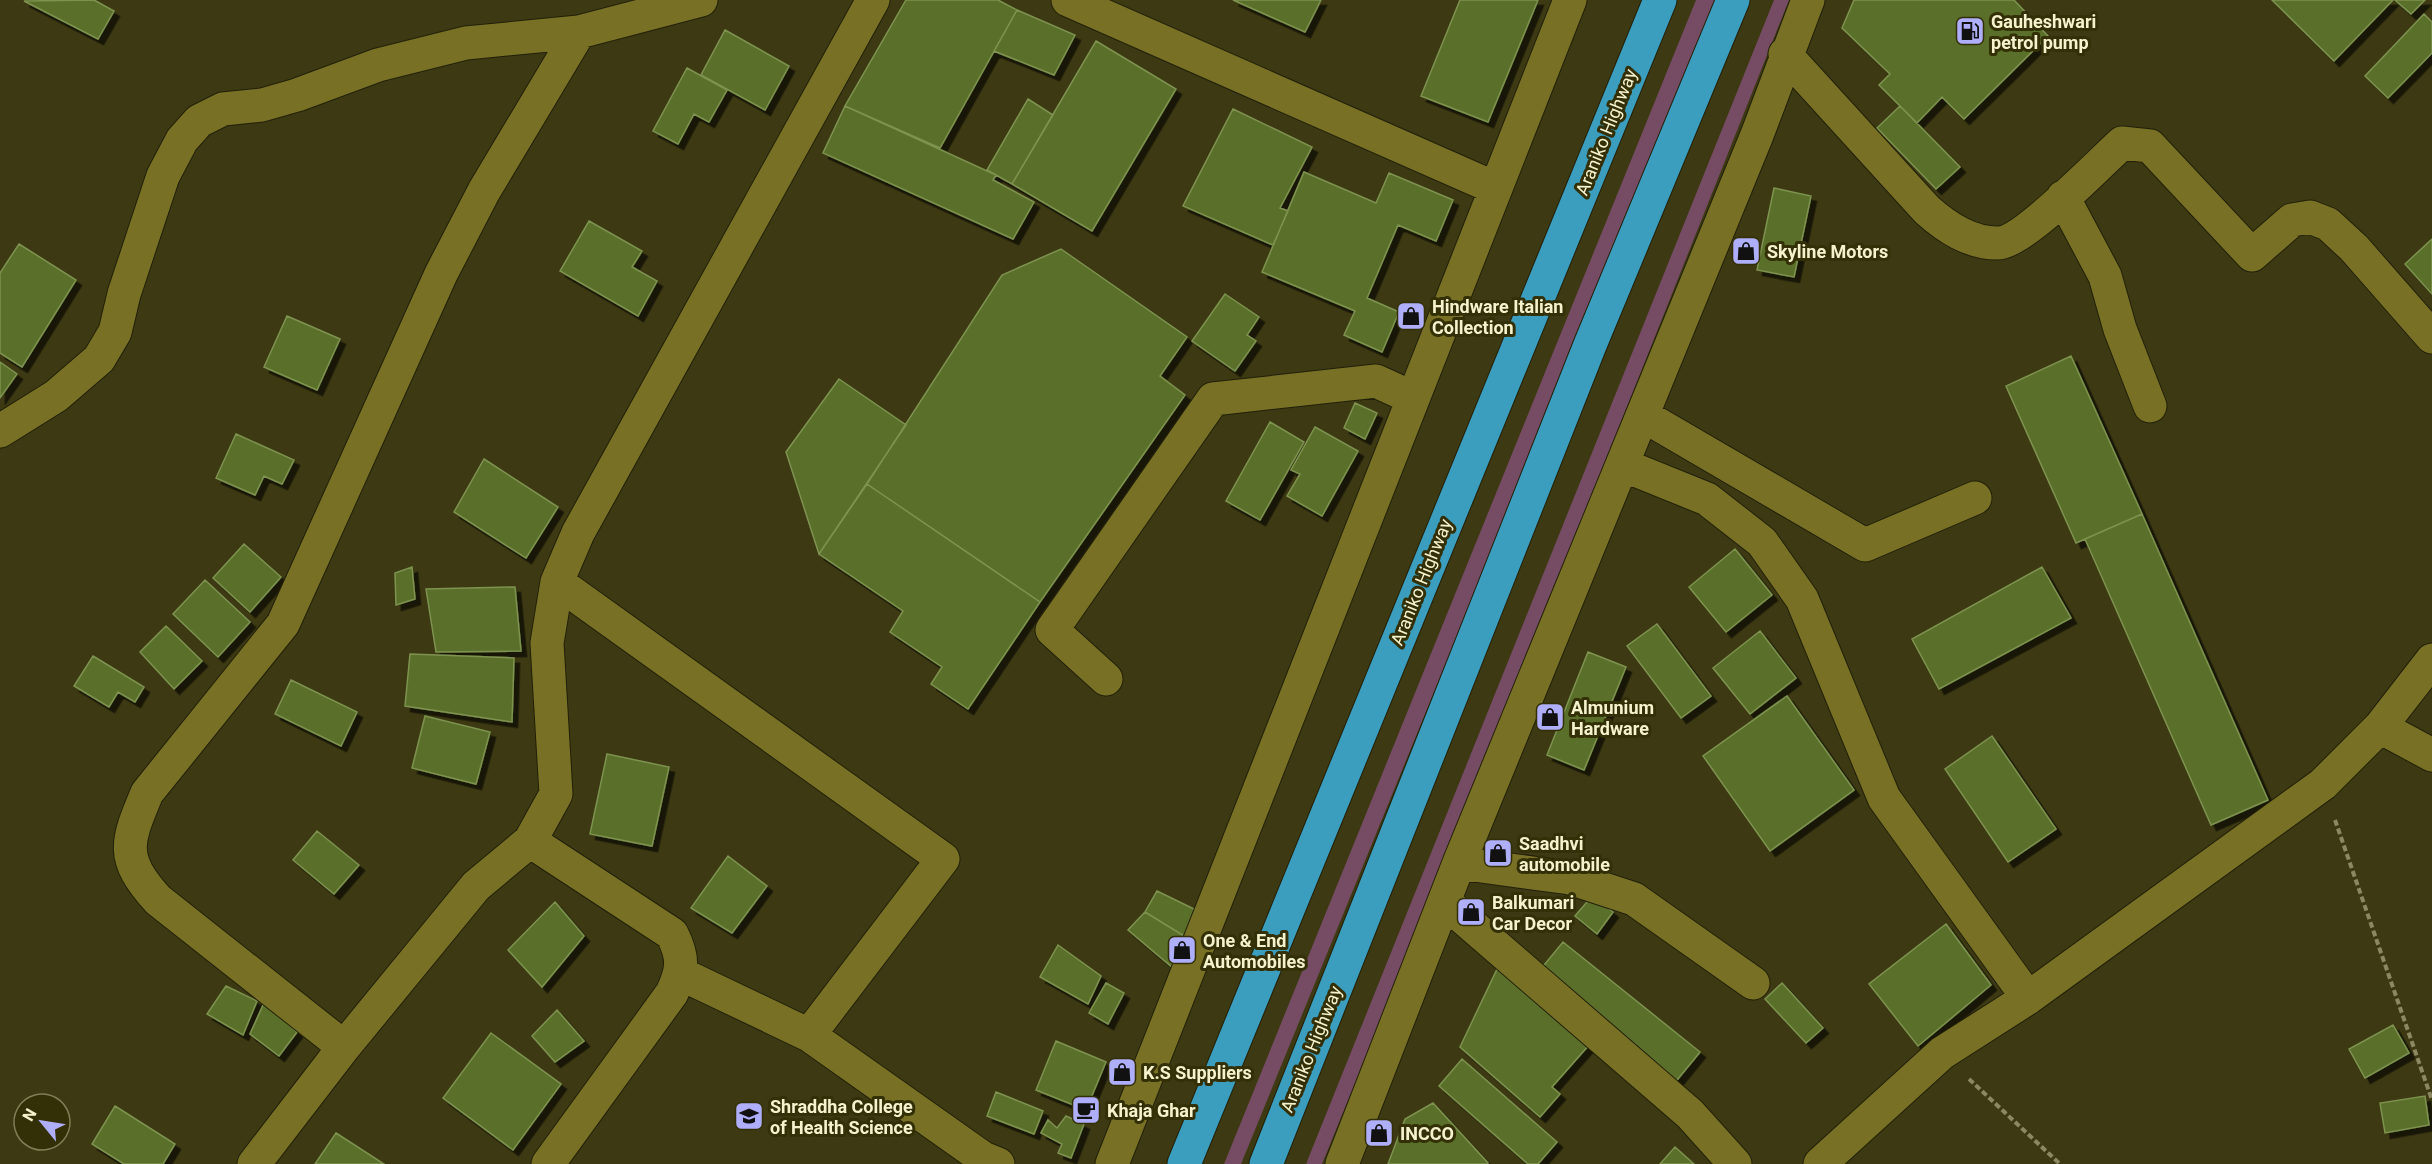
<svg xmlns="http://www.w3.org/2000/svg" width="2432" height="1164" font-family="Roboto,sans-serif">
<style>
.green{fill:#754c64}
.building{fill:#5a6f2a;stroke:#7d934f;stroke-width:1.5;filter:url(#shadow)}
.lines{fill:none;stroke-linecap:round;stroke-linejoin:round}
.minor-casing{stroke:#222009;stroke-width:35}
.highway-casing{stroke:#222009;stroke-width:35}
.path{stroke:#8b8862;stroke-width:4;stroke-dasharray:6 3;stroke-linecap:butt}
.minor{stroke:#787125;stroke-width:33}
.highway{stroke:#3b9ebf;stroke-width:33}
.labels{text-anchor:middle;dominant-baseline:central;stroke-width:6;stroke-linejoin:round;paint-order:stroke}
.poi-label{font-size:18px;font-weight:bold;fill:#f5f2ce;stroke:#332f06;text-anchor:start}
.street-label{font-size:18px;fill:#f5f2ce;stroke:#332f06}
</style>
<defs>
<filter id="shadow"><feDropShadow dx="5.5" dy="5.5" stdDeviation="0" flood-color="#0009"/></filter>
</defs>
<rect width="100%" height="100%" fill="#3d3912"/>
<path class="green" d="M1696,0H1717L1241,1164H1224Z
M1774,0H1789L1474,791L1322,1164H1306Z"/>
<path class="building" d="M94,0L114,11L98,39L24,1Z
M906,0H998L1017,10L940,148L845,106Z
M1233,0H1321L1305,32Z
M1460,0H1538L1488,122L1421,96Z
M1854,0H2014L2048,36L1964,119L1942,97L1917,123L1879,85L1890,74L1842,28Z
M2272,0H2393L2334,61Z
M2395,0H2425L2411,14Z
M1017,10L1075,35L1054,75L994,51Z
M2424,14L2432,22V53L2388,98L2365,76Z
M725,30L789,66L765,110L701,75Z
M1096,41L1176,89L1092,231L1012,184Z
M687,68L727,90L709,122L694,114L678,144L653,131Z
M1028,99L1053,115L1012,184L987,170Z
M845,106L996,175L993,180L1034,202L1013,239L823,153Z
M1900,106L1960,167L1936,189L1877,128Z
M1233,109L1312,147L1280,208L1288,211L1273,245L1183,206Z
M1304,172L1376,203L1389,173L1453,200L1436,241L1398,225L1367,298L1399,312L1382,352L1344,335L1355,311L1262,272Z
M1774,188L1811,196L1794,277L1757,270Z
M589,221L642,251L632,267L657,281L638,316L560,271Z
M2432,239V294L2405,264Z
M19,244L76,280L22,367L0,353V273Z
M1061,249L1187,337L1160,376L1185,395L1040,602L867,484L1002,275Z
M1225,294L1259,317L1247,335L1256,341L1235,371L1192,341Z
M287,316L340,339L317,390L264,367Z
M2071,356L2142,514L2076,543L2006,386Z
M0,362L17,374L0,398Z
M839,379L906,425L819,554L786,452Z
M1355,403L1377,413L1365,439L1344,428Z
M1270,422L1304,442L1260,520L1226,501Z
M1315,427L1358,451L1322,516L1287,496L1300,474L1291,470Z
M236,434L294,460L282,484L264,476L255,495L216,478Z
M484,459L558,507L526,558L454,512Z
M867,484L1040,602L968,709L931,684L942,667L890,632L903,611L819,554Z
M2142,514L2268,800L2211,825L2085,539Z
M244,544L281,577L250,612L213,578Z
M1735,549L1772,595L1726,632L1689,587Z
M412,567L415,599L396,605L395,573Z
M2042,567L2071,618L1939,689L1912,639Z
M205,580L250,622L218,657L173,614Z
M515,587L521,651L436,652L426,589Z
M1657,624L1711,696L1681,718L1627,646Z
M166,626L202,661L174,689L140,652Z
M1760,631L1796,678L1750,714L1713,668Z
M1588,652L1626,667L1584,770L1547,755Z
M410,654L514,658L512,722L405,706Z
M93,656L144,687L135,702L118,692L109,707L74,686Z
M291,680L357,712L341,746L275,714Z
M1787,696L1854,790L1770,851L1703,756Z
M425,716L490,732L476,784L412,768Z
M1992,736L2056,829L2008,862L1945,769Z
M607,754L669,767L652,846L590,834Z
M317,831L359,865L334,894L293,860Z
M728,856L767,886L732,933L691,908Z
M1157,891L1196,910L1189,939L1145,912Z
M1593,895L1613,912L1597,934L1575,916Z
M555,902L584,936L542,987L508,950Z
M1145,912L1189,939L1172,967L1128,930Z
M1946,924L1991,985L1918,1046L1869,984Z
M1563,942L1700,1052L1673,1085L1536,975Z
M1058,945L1101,976L1088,1004L1040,977Z
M1499,965L1589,1045L1552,1087L1560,1094L1540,1117L1460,1047Z
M1106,983L1124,993L1108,1024L1089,1013Z
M1782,983L1823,1028L1806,1043L1765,999Z
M226,986L257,1001L243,1035L207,1014Z
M264,1003L297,1032L279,1056L250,1034Z
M557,1010L584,1041L555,1062L532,1036Z
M2393,1025L2409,1053L2365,1078L2349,1049Z
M491,1033L561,1084L513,1150L443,1098Z
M1056,1041L1106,1062L1086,1110L1036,1090Z
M1462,1059L1557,1142L1538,1164H1528L1439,1086Z
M996,1092L1043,1111L1034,1134L987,1116Z
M2425,1096L2429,1125L2385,1133L2380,1103Z
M1433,1103L1488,1163L1487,1164H1388L1405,1119Z
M115,1106L175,1144L163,1164H124L92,1144Z
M1066,1116L1084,1124L1071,1158L1058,1153L1062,1144L1041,1133L1048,1120L1057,1128Z
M336,1133L384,1164H315Z
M1675,1147L1694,1164H1660Z"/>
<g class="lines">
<g class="minor-casing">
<path id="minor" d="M1068,0L1495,188
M1785,54L1927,210C1946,227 1969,243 1997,243C2022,244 2100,163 2122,143L2150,146L2252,255L2292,220L2310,217L2328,224L2354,248L2432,337
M2063,197L2105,276L2120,329L2150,406
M1644,416L1865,545L1975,498
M0,431L56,396L99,359L115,332L124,294L163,176L182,140L199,121L223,109L262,105L297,95L378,65L466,43L579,32L701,0
M1623,465L1707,499L1762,542L1802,599L1884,798L2028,998
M557,582L943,859L809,1035
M1106,679L1052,630L1213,399L1376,381L1413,398
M2380,727L2432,660
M530,841L672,934C684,958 683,969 672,993L548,1164
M1459,863L1570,878L1634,899L1753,983
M1445,902L1690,1114L1735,1164
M681,974L809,1035L983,1158L998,1164
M344,1047L158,900C120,858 126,843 147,793L283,624L441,274L484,191L579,32
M254,1164L344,1047L476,886L530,841L556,794L547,643L557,582L578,533L873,0
M1112,1164L1570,0
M1342,1164L1459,863L1757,135L1808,0
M1820,1164L1942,1053L2028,998L2323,784L2380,727L2432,755"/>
</g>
<g class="highway-casing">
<path id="highway" d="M1184,1164L1660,0
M1266,1164L1590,345L1733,0"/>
</g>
<path class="path" d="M2335,820L2432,1100
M1969,1079L2060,1164"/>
<use href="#minor" class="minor"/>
<use href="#highway" class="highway"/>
</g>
<defs>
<g id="fuel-square" transform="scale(1.5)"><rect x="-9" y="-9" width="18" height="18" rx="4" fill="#afaefa" stroke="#332f06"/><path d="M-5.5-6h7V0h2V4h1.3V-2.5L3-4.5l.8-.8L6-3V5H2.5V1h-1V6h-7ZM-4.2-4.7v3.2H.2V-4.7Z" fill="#111"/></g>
<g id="shop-square" transform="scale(1.5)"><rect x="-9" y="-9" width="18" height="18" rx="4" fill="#afaefa" stroke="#332f06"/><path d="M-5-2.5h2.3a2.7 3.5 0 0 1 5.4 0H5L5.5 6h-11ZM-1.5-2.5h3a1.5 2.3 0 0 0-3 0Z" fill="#111"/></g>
<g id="cafe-square" transform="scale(1.5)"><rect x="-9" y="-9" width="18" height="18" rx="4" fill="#afaefa" stroke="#332f06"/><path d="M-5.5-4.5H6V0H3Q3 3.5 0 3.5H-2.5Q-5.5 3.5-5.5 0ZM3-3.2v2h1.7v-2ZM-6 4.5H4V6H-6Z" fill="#111"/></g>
<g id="university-square" transform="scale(1.5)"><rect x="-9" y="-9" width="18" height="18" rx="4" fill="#afaefa" stroke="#332f06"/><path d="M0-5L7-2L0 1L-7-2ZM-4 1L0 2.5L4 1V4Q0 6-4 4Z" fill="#111"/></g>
</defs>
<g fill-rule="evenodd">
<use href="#fuel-square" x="1970" y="31"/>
<use href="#shop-square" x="1746" y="251"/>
<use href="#shop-square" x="1411" y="316"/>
<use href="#shop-square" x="1550" y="717"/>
<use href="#shop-square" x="1498" y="853"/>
<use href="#shop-square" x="1471" y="912"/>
<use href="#shop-square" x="1182" y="950"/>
<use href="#shop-square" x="1122" y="1072"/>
<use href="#cafe-square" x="1086" y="1110"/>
<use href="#university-square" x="749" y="1116"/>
<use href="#shop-square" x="1379" y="1133"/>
</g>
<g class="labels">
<g class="poi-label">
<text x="1991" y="21">Gauheshwari<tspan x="1991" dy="21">petrol pump</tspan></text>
<text x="1767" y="251">Skyline Motors</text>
<text x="1432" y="306">Hindware Italian<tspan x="1432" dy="21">Collection</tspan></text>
<text x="1571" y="707">Almunium<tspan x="1571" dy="21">Hardware</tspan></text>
<text x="1519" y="843">Saadhvi<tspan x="1519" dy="21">automobile</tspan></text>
<text x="1492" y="902">Balkumari<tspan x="1492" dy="21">Car Decor</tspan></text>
<text x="1203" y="940">One &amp; End<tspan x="1203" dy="21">Automobiles</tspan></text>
<text x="1143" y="1072">K.S Suppliers</text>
<text x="770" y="1106">Shraddha College<tspan x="770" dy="21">of Health Science</tspan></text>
<text x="1107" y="1110">Khaja Ghar</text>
<text x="1400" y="1133">INCCO</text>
</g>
<g class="street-label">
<text transform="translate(1606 132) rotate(-68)">Araniko Highway</text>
<text transform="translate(1421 582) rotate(-68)">Araniko Highway</text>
<text transform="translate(1311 1049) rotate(-68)">Araniko Highway</text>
</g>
</g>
<g transform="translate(42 1122) rotate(300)"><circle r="28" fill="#332f06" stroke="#817d56" stroke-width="1.5"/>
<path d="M0-4.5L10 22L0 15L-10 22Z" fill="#afaefa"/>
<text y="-9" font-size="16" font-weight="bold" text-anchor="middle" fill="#f5f2ce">N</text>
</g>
</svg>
